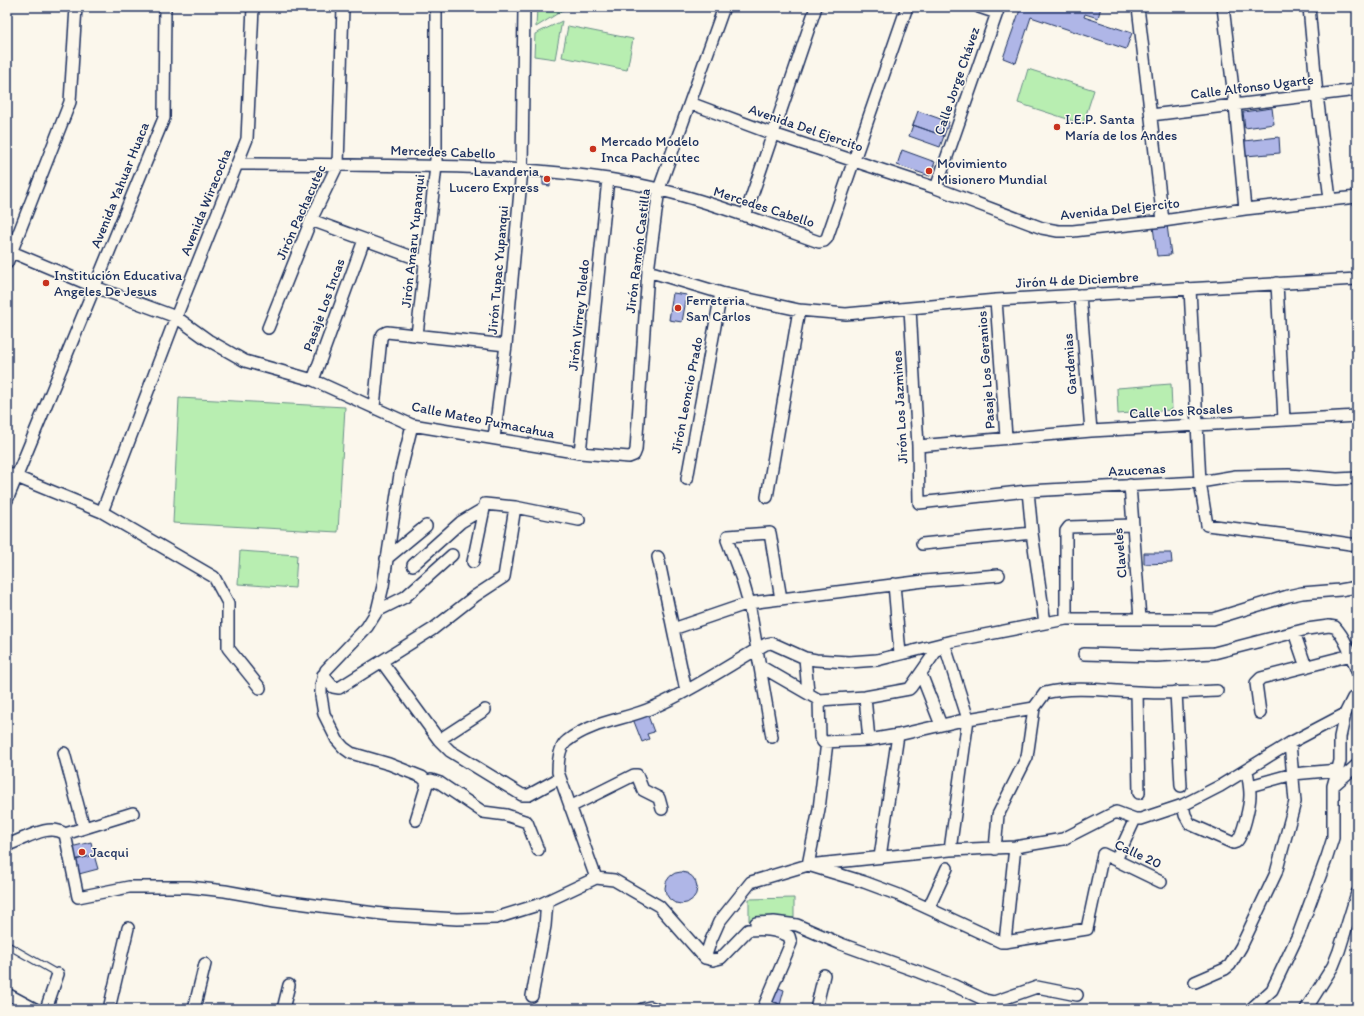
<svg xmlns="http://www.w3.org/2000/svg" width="1364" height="1016" font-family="Itim,sans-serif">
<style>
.green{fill:#b8eeb1;stroke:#6a8e88}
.building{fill:#afb6e7;stroke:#1b2f5e}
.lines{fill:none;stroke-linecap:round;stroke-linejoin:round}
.service-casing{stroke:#1b2f5e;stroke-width:8}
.minor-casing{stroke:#1b2f5e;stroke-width:14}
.service{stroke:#fbf7ec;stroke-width:5.5}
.minor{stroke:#fbf7ec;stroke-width:11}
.poi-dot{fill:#c8321e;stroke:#fbf7ec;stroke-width:1.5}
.labels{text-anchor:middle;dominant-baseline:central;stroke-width:3;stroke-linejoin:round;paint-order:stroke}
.street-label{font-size:14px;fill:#1b2f5e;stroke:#fbf7ec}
.poi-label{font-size:14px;fill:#1b2f5e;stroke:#fbf7ec;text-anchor:start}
</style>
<rect width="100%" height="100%" fill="#fbf7ec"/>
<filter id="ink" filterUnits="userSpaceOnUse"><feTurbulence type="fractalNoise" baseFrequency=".025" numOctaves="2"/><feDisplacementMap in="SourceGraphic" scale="8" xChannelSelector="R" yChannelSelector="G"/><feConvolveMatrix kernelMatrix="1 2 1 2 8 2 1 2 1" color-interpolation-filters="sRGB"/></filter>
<g filter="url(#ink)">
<path class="green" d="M537,7H568L536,27Z
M562,21L555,59L534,56L535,34Z
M568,26L633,39L627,70L562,57Z
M1028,69L1094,90L1083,124L1018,103Z
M1171,384L1172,410L1118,414L1117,388Z
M179,398L345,407L338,532L173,523Z
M240,551L297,555L295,588L238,584Z
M794,898V919L749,921V899Z"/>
<path class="building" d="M1021,7H1070L1079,10L1080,7H1101L1098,18L1085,14L1084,17L1132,33L1126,49L1031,17L1016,63L1003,58Z
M1272,108L1274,124L1245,128L1243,112Z
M918,111L949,122L944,136L913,125Z
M913,125L944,136L940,147L909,136Z
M1279,137L1280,153L1246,156L1244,141Z
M902,150L935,162L930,176L897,165Z
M543,177H550V186L543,185Z
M1167,225L1171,255L1157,256L1153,227Z
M673,293L687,295L682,322L669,320Z
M1144,553H1171L1172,563L1144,564Z
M647,713L654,732L647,734L649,739L642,742L633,719Z
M91,842L94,855L75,860L71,847Z
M94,855L98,869L79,874L75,860Z
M665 888a16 16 0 1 1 32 0a16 16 0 1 1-32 0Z
M776,987L784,990L780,1005L775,1003L772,1000Z"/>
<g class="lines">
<g class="service-casing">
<path id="service" d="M7,945L58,974"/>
</g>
<g class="minor-casing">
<path id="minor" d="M979,7L997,13
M1138,7L1163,221
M1223,7L1235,105L1245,209
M1309,7L1317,95L1330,199
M690,103L773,134L936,188L1042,228L1058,231H1073L1163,221L1245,209L1357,197
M1151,115L1357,90
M238,164C297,164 356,165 416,166C480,167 545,169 608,179C681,190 751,218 819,242L824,241L827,238L907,7
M936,188L999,7
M745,216L816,7
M311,220L426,262
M7,250L95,287L176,317L208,340L245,361L313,380L412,425L580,453L629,457L634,455L636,450L648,271L659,189L724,7
M7,263L70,102L76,7
M648,271L721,293L799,310L846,314L996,300L1357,279
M1277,283L1284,420
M1190,289L1200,482L1207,525L1303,537L1357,545
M1080,295L1091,431
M996,300L1006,437
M910,309L918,446L919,503L1028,491L1200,482L1236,476L1289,475L1337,479L1357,478
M268,328L311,220L338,164L343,7
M417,335L436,166V7
M313,380L364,240
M374,407L381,338L383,334L387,332L506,345
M412,425L400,474L383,586L377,611L367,627L326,670L321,685V696L324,714L337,740L344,748L351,753L389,764L422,777L425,780L427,784L416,820
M494,438L506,345L522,169L524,7
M918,446L1091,431L1357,416
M580,453L608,179
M7,473L102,512L214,577L228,603V648L260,688
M687,479L721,293
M1130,485L1140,619
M1028,491L1032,533L1045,623
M767,497L799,310
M7,500L164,118L165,7
M102,512L176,317L247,139L253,7
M922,544L1032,533
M658,557L686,691
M386,559L426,526
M473,562L485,504L515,507L579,520
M413,565L461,522L483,509
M894,584L900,654
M377,611L405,597L452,555
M1066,619V531L1069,527L1133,525
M673,629L749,603L924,581L999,575
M1294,632L1306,667
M944,643L968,719L950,850
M1084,654L1156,656L1214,653L1307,629L1329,626L1335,627C1346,639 1351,655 1357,671
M805,658L808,692
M382,662L439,740L450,751L522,795H529L560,778
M760,666L819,700L865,697L909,689L911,687L941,644
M921,674L941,725
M323,675L333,687L339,688L433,629L475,596L504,577L515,507
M1137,692L1139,793
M1176,692L1181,786
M865,697L869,740
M819,700L820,737L823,742L869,740L898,735L968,719L1034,708L1045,693C1076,686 1106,691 1137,692C1163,694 1190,692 1217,691
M1260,713L1256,683L1261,678L1351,655
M772,737L749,603L743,582L727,540L728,536L770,533L781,599
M439,740L485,710
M827,742L819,809L808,865L864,882L899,895L1001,942H1005L1087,929L1103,854L1161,882
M64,753L84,828
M427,784L431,780L440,783L483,812L506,815L527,822L538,850
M1250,786L1293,774L1338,770
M1333,786L1357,765
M1183,805L1185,815L1190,824L1233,843L1236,842C1243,837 1250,804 1250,795C1250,786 1248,778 1247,770
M570,807L634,775H637L643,790L659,798L662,809
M65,834L133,813
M7,845C24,840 48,822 65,834L78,897L129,887H189L225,891L275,900L390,915L457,919L496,918L541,904L596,878L614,880L659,906L705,958L713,960L721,958L748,930C764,929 774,929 789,936L791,943L763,1009
M995,849L998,815L1027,757L1034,708
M880,857L898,735
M1116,860L1135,819
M596,878L558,772C558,763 559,747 567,741C592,721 626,720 654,707C693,690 729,665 766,644L771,643L776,645L805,658L816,660L849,662L877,660L953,641L1066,619H1213L1288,596L1302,593L1340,590L1357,587
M929,907L947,868
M756,923L774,922L797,925L841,944L919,972L955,986L985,1000L994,1002L1037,987L1077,995
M1005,942L1015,847
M705,958L711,940L719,922L751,882L808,865L950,850L1015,847L1063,839L1116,812L1135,819H1141L1183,805L1220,786L1290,743L1345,714
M1195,982L1225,969L1230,965L1241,947L1276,873L1295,802L1290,743
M7,994L35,1009
M532,996L545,926L547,901
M765,1005L775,1009
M46,1009L58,974
M109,1009L128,928
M194,1009L205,964
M283,1009L289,985
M642,1009L650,1007L656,1009
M816,1009L824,975
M1251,1009L1272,990L1299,933L1327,857L1333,838V786L1340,761V737L1345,714L1353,698L1357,696
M1306,1009L1333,966L1339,951L1357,893"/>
</g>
<use href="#service" class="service"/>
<use href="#minor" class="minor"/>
</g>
</g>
<g class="poi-dot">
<circle cx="1057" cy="127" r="4"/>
<circle cx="593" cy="149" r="4"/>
<circle cx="929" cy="171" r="4"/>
<circle cx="547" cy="179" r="4"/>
<circle cx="46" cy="283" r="4"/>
<circle cx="678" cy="308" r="4"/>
<circle cx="82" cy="852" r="4"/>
</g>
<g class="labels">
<g class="street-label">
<text transform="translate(957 81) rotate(-71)">Calle Jorge Chávez</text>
<text transform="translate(1252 87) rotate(-7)">Calle Alfonso Ugarte</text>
<text transform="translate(806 128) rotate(19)">Avenida Del Ejercito</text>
<text transform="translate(443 152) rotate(2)">Mercedes Cabello</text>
<text transform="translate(120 185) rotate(-68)">Avenida Yahuar Huaca</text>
<text transform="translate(206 202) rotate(-68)">Avenida Wiracocha</text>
<text transform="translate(764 207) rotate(18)">Mercedes Cabello</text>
<text transform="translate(1120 209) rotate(-6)">Avenida Del Ejercito</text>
<text transform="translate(301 212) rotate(-66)">Jirón Pachacutec</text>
<text transform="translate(413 241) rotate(-84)">Jirón Amaru Yupanqui</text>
<text transform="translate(638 251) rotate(-83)">Jirón Ramón Castilla</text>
<text transform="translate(498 270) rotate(-85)">Jirón Tupac Yupanqui</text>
<text transform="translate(1077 280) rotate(-3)">Jirón 4 de Diciembre</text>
<text transform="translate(324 305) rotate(-70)">Pasaje Los Incas</text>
<text transform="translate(579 315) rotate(-84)">Jirón Virrey Toledo</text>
<text transform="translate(1070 364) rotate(-94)">Gardenias</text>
<text transform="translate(986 370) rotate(-94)">Pasaje Los Geranios</text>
<text transform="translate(687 395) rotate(-79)">Jirón Leoncio Prado</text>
<text transform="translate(900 407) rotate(-93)">Jirón Los Jazmines</text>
<text transform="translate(1181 411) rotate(-3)">Calle Los Rosales</text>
<text transform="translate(483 420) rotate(11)">Calle Mateo Pumacahua</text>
<text transform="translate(1137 470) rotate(-3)">Azucenas</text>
<text transform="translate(1120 553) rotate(-95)">Claveles</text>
<text transform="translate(1138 854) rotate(25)">Calle 20</text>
</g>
<g class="poi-label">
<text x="1065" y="119">I.E.P. Santa<tspan x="1065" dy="16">María de los Andes</tspan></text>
<text x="601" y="141">Mercado Modelo<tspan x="601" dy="16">Inca Pachacutec</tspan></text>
<text x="937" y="163">Movimiento<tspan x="937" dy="16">Misionero Mundial</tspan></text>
<text x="539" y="171" text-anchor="end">Lavanderia<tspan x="539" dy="16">Lucero Express</tspan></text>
<text x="54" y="275">Institución Educativa<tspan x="54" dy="16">Angeles De Jesus</tspan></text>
<text x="686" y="300">Ferreteria<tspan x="686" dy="16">San Carlos</tspan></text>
<text x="90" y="852">Jacqui</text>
</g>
</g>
<rect width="1364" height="1016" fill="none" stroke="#fbf7ec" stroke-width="24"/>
<rect x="12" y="12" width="1340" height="992" fill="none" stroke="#1b2f5e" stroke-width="1.5" filter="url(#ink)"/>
</svg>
